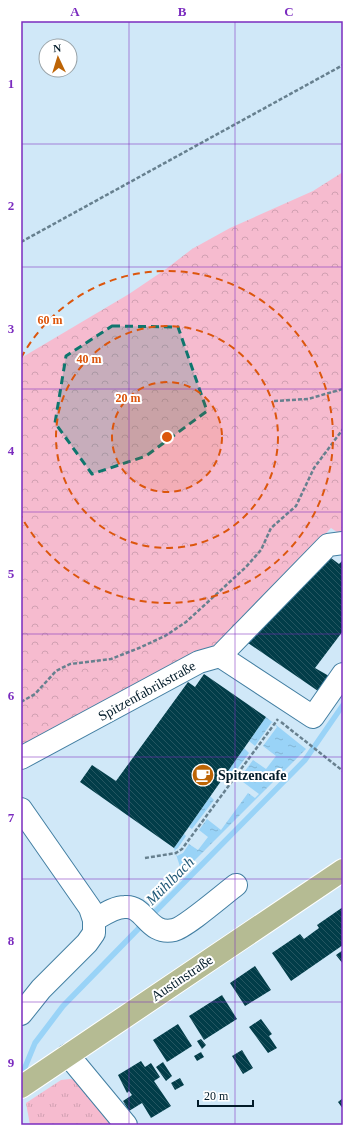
<svg xmlns="http://www.w3.org/2000/svg" width="364" height="1146" font-family="Georgia,serif">
<style>
.grass{fill:url(#grass-tufts)}
.forest{fill:url(#forest-crowns)}
.water{fill:url(#water-ripples)}
.pier{fill:#d0e8f8}
.lines{fill:none;stroke-linecap:round;stroke-linejoin:round}
.stream{stroke:#99d3f7;stroke-width:5.5}
.building{fill:url(#building-back-hatch)}
.minor-casing{stroke:#437fa2;stroke-width:24}
.major-casing{stroke:#fff;stroke-width:24}
.path{stroke:#67808f;stroke-width:2.5;stroke-dasharray:4 2;stroke-linecap:butt}
.minor{stroke:#fff;stroke-width:22}
.major{stroke:#b5bb93;stroke-width:22}
.marked{fill:#0f766e;fill-opacity:0.2;stroke:#0f766e;stroke-width:3;stroke-dasharray:8 5;stroke-linejoin:round}
.grid{fill:none;stroke:#7b2cbf;stroke-width:1;stroke-opacity:0.55}
.ring{fill:none;stroke:#dc560d;stroke-width:2;stroke-dasharray:7 5}
.labels{text-anchor:middle;dominant-baseline:central;stroke-width:4;stroke-linejoin:round;paint-order:stroke}
.street-label{font-size:14px;fill:#021b29;stroke:#fff}
.poi-label{font-size:14px;font-weight:bold;fill:#021b29;stroke:#fff;text-anchor:start}
.water-label{font-size:15px;font-style:italic;fill:#215978;stroke:#fff}
.centre{fill:#dc560d;stroke:#fff;stroke-width:2}
.ring-label{font-size:12px;text-anchor:middle;font-weight:bold;fill:#dc560d;stroke:#fff;stroke-width:4;stroke-linejoin:round;paint-order:stroke}
.neatline{fill:none;stroke:#7b2cbf;stroke-width:1.5}
.grid-label{font-size:13px;text-anchor:middle;font-weight:bold;fill:#7b2cbf}
</style>
<defs>
<pattern id="grass-tufts" width="24" height="20" patternUnits="userSpaceOnUse"><rect width="24" height="20" fill="#f6bbcf"/><path d="M3 7l-1-3M5 7V3M7 7l1-3M15 17l-1-3M17 17v-4M19 17l1-3" fill="none" stroke="#d1a0b2"/></pattern>
<pattern id="forest-crowns" width="20" height="18" patternUnits="userSpaceOnUse"><rect width="20" height="18" fill="#f6bbcf"/><path d="M2 6a3 3 0 1 1 6 0M12 15a3 3 0 1 1 6 0" fill="none" stroke="#d1a0b2"/></pattern>
<pattern id="water-ripples" width="26" height="14" patternUnits="userSpaceOnUse"><rect width="26" height="14" fill="#99d3f7"/><path d="M2 4q2-2 4 0t4 0M15 11q2-2 4 0t4 0" fill="none" stroke="#82b5d4"/></pattern>
<pattern id="building-back-hatch" width="6" height="6" patternUnits="userSpaceOnUse"><rect width="6" height="6" fill="#023d49"/><path d="M-1 5l2 2M0 0l6 6M5-1l2 2" fill="none" stroke="#255661"/></pattern>
</defs>
<rect width="100%" height="100%" fill="#d0e8f8"/>
<path class="grass" d="M70,1079L76,1080L115,1125H30L26,1103L61,1080Z"/>
<path class="forest" d="M343,172V531L340,534L331,528L221,642L21,745V358L129,294L166,269L192,249L230,228L313,191Z"/>
<path class="water" d="M266,717L306,749L182,873L174,848Z"/>
<path class="pier" d="M272,722L277,727L263,746L276,756L266,769L253,760L239,779L259,794L255,798L248,793L221,830L207,819L199,830L208,837L198,850L189,844L183,853L177,856L175,850L178,848L186,836L184,834L189,827L192,829L214,800L210,796L222,780L227,783L249,753L244,748L249,741L255,746Z"/>
<g class="lines">
<path class="stream" d="M150,917L305,760L343,705
M21,1077L35,1043L63,1006L144,923"/>
</g>
<path class="building" d="M331,558L339,564L343,560V631L315,668L329,676L318,691L248,643Z
M204,674L266,717L174,848L80,782L92,765L116,781L188,682L195,687Z
M343,907V945L291,981L272,953L300,934L304,939L319,928L317,925Z
M343,950V964L336,955Z
M255,966L271,990L245,1006L230,983Z
M222,995L237,1019L204,1040L189,1016Z
M261,1019L272,1034L269,1036L277,1048L268,1053L249,1027Z
M178,1024L192,1046L167,1062L153,1040Z
M201,1039L206,1045L202,1049L197,1041Z
M242,1050L253,1068L243,1074L232,1056Z
M201,1052L204,1057L197,1061L194,1056Z
M141,1061L145,1067L151,1063L160,1077L154,1081L171,1106L151,1118L142,1103L129,1111L123,1101L132,1095L129,1091L127,1093L118,1075Z
M163,1062L172,1076L166,1081L156,1067Z
M180,1078L184,1085L175,1090L171,1083Z
M343,1098V1109L338,1102Z"/>
<g class="lines">
<g class="minor-casing">
<path id="minor" d="M220,656L328,545L343,543
M21,758L199,662L220,656L313,717L343,674
M21,809L90,908L94,920V933L87,943L41,989L21,1014
M94,920C103,915 114,907 125,907C145,905 148,936 174,930C186,927 224,894 236,885
M68,1055L126,1125"/>
</g>
<g class="major-casing">
<path id="major" d="M21,1087L343,870"/>
</g>
<path class="path" d="M21,242L343,65
M274,401L308,399L343,389
M21,702L35,694L56,671L70,664L111,659L139,648L165,636L186,622L246,567L261,550L271,528L296,506L314,468L343,429
M281,722L343,771
M145,858L176,853L182,849L278,719"/>
<use href="#minor" class="minor"/>
<use href="#major" class="major"/>
</g>
<path class="marked" d="M112,326L178,327L207,411L146,456L92,474L55,423L66,356Z"/>
<path class="grid" d="M129,21V1125M235,21V1125M21,144H343M21,267H343M21,389H343M21,512H343M21,634H343M21,757H343M21,879H343M21,1002H343"/>
<circle cx="167" cy="437" r="55" fill="#dc560d" fill-opacity=".12"/>
<g class="ring">
<circle cx="167" cy="437" r="55"/>
<circle cx="167" cy="437" r="111"/>
<path d="M21 358A166 166 0 1 1 21 516"/>
</g>
<defs>
<g id="cafe-disc" transform="scale(1.15)"><circle r="9.5" fill="#bd6405" stroke="#fff"/><path d="M-5.5-4.5H6V0H3Q3 3.5 0 3.5H-2.5Q-5.5 3.5-5.5 0ZM3-3.2v2h1.7v-2ZM-6 4.5H4V6H-6Z" fill="#fff"/></g>
</defs>
<g fill-rule="evenodd">
<use href="#cafe-disc" x="203" y="775"/>
</g>
<g class="labels">
<g class="street-label">
<text transform="translate(147 691) rotate(-29)">Spitzenfabrikstraße</text>
<text transform="translate(182 978) rotate(-34)">Austinstraße</text>
</g>
<g class="poi-label">
<text x="218" y="775">Spitzencafe</text>
</g>
<g class="water-label">
<text transform="translate(170 881) rotate(-45)">Mühlbach</text>
</g>
</g>
<circle cx="167" cy="437" r="6" class="centre"/>
<g class="ring-label">
<text x="50" y="324">60 m</text>
<text x="89" y="363">40 m</text>
<text x="128" y="402">20 m</text>
</g>
<rect width="364" height="1146" fill="none" stroke="#ffffff" stroke-width="44"/>
<g transform="translate(58 58) rotate(356)"><circle r="19" fill="#ffffff" stroke="#9aa4a9"/>
<path d="M0-3L7 15L0 10L-7 15Z" fill="#bd6405"/>
<text y="-6" font-size="11" font-weight="bold" text-anchor="middle" fill="#021b29">N</text>
</g>
<path d="M198 1100v6h55v-6" fill="none" stroke="#021b29" stroke-width="2"/>
<text x="204" y="1100" font-size="12" fill="#021b29" stroke="#ffffff" stroke-width="3" paint-order="stroke">20 m</text>
<rect x="22" y="22" width="320" height="1102" class="neatline"/>
<g class="grid-label">
<text x="75" y="16">A</text>
<text x="182" y="16">B</text>
<text x="289" y="16">C</text>
<text x="11" y="88">1</text>
<text x="11" y="210">2</text>
<text x="11" y="333">3</text>
<text x="11" y="455">4</text>
<text x="11" y="578">5</text>
<text x="11" y="700">6</text>
<text x="11" y="822">7</text>
<text x="11" y="945">8</text>
<text x="11" y="1067">9</text>
</g>
</svg>
